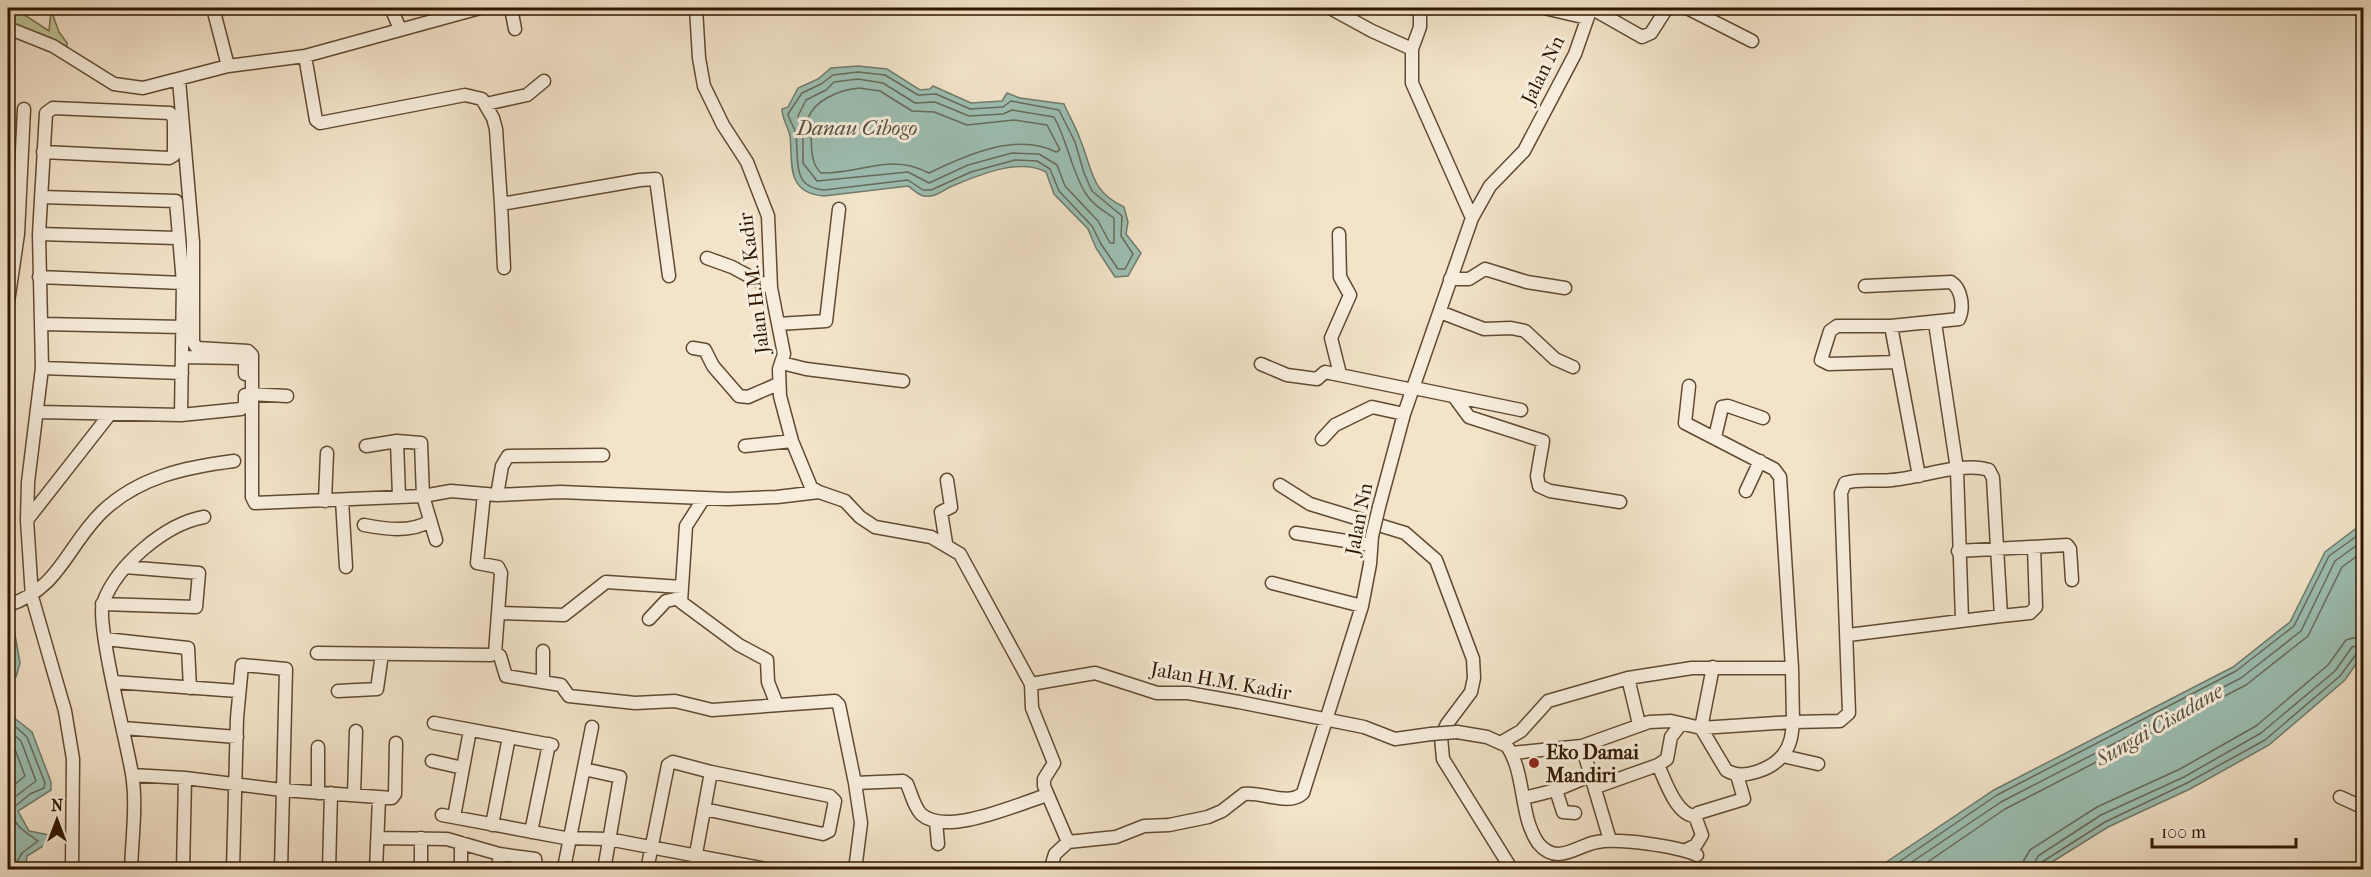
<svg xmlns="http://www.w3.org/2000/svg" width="2371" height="877" font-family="'IM FELL French Canon',serif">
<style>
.green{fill:#bcc396;stroke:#766d4b;stroke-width:1.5}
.water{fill:#9cbeb2;stroke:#707b6b;stroke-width:1.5}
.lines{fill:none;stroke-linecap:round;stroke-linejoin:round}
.shore{stroke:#666a59;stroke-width:1.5}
.minor-casing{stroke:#604a32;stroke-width:15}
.minor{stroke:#f7eddc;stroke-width:12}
.minor-bridge-casing{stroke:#604a32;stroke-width:15;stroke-linecap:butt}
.minor-bridge{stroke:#f7eddc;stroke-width:12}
.poi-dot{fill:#8f2418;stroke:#f7eddc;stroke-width:2}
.labels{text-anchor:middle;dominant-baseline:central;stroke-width:6;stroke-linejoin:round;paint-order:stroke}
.street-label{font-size:20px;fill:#2f1700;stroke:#f7eddc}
.poi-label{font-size:20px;font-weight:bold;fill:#2f1700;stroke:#f7eddc;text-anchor:start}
.water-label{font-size:21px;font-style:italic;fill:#55513e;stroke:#f7eddc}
</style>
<rect width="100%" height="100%" fill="#f2e3c9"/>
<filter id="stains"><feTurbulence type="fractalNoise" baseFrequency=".00333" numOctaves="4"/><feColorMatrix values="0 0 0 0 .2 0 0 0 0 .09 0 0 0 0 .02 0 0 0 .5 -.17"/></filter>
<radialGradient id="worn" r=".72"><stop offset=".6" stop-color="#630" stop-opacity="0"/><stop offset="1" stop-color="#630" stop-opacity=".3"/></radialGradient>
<path class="green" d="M8,8H14L49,31L51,10L59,32L67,43V50L8,25Z"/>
<path class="water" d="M858,66L887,69L920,90L930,89L933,86L971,103L1002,101L1007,93L1020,98L1064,104C1069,116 1076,127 1080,139C1093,170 1090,191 1124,207L1128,222L1126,234L1141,253L1128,276L1115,277L1096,248L1088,229L1054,194L1046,172C1018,157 977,176 950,187C942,191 934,198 924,196C918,195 913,189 908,186L824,196C785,193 793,162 790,136C788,126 782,119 782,109L788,107L798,88L818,79L831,68Z
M2363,523V654L2345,680L2269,745L2190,789L2108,827L2041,869H1876L1994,790L2233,667L2290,622L2325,552Z
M8,626L14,629L20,663L16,677H8Z
M8,713L32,732L51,782V790L18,811L29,831L50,835L48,843L27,856L26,865L8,868Z"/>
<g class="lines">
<path class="shore" d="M858,72L885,75L918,95L936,94L970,109L1003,107L1011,101L1059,110L1075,142L1084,173L1092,191L1122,216L1121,236L1133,254L1125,269H1118L1101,244L1092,226L1059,191L1050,169L1037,161L1015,160L971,172L931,190H923L908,180L824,190C788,187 801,154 795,132C794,126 789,120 788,114L802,93L821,84L833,75Z
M858,79L883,83L915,103L935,102L969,116L1003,114L1012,110L1054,117C1068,142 1072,173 1086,194C1093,205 1104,211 1114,218V243H1110L1098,221L1065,186L1057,165L1039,154L1012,153L968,165L929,183L908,172L817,181L803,163V132L798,116L806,100L826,90L834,82Z
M859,88L880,91L912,111L934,112L967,125L1014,120L1047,125L1060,150L1056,152C1017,132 966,155 929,173C889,152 862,174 821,173C806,159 815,136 808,118C815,100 839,90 859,88Z
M8,720L27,737L45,783L44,788L30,794L12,809C12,827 28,833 38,841L22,853L12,870
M8,730L21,741L36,781L8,802
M8,742L14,747L25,776L8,790
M1887,870L1997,795L2236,671L2294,626L2329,556L2364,531
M1900,870L2001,802L2241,678L2301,631L2335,561L2364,540
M1916,870L2005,809L2246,685L2308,636L2342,567L2364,551
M2022,870L2024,860L2030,850L2097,807L2180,769L2256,726L2328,665L2346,640L2364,635
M2031,870L2038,856L2101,815L2184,777L2261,733L2335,671L2352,647L2364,644
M2039,870L2042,862L2105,822L2187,783L2265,740L2340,676L2357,653L2364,651"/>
<g class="minor-casing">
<path id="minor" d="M213,8L228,66
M391,8L400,29
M511,8L515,29
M696,8L699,58L704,86L723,125L747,162L768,216L771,288L784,354L779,369L780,396L792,441L811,487L819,492L845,501L860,517L875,527L931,537L960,554L1031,684L1095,673L1157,693H1188L1239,702L1364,727L1395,739L1431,734
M1330,8L1372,31L1412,49
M1420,8V27L1412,49V83L1472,218
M1544,8L1587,18
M1687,8L1752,41
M8,28L53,46L114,84L143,88L228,66L305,56L480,8
M305,56L316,120L320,123L465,95L482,99L493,118L496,129L501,204L640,180L656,179L669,276
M179,80L193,242V342L197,348L248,351L252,355V497L255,503L423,496L451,491L497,495L560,492L728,499L777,497L819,492
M486,104L527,95L544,81
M43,152L169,158L174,155V119L170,113L53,108L46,113L39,234L42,368L28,482L27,520L32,597L65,711L73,759L72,870
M41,197L176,201L183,283L181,415
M501,204L504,268
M39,234L177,238
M1339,234L1340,277L1350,295L1331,338L1340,374
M707,258L732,267L771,288
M39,277L183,283
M1450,279H1469L1485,269L1527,282L1565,288
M1865,286L1951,282C1962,289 1964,308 1959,319L1891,326H1837L1830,331L1821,360L1829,364L1898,362
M8,302L18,234L24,109
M1440,312L1484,329L1511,328L1525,331L1555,359L1573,367
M1935,323L1957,469L1962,620
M43,324L183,327
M778,324L826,321L839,209
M1891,326L1919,476
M693,348L705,350L713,366L739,396L748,397L778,384
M182,357L240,358L245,361V374
M782,363L806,369L903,381
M1261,364L1287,375L1317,379L1325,372L1413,390
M42,368L182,373
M1414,388L1521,410
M251,394L287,396
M1455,398L1469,417L1543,441L1537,476L1539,486L1550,491L1620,502
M38,412L181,415L241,409L245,405V395
M1715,437L1722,407L1728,406L1763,418
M1322,439L1335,425L1372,407L1404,414
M397,441L399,496
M366,446L397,441L421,443L423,496L436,540
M745,446L792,441
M1280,485L1310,504L1405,533L1436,560L1473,659L1474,678L1471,692L1447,724L1441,737L1443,759L1512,870
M1746,491L1760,461
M497,495L502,466L508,456L603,455
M704,498L686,526L681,602L739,645L767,660L768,682L777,705
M342,500L346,567
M325,501L327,453
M1379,507L1404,414L1472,218L1490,186L1524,151L1575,54L1591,8L1642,37L1651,33L1667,8
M27,520L110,414
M364,525C385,529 411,533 430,521
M1296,533L1371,545
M946,543L941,512L951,507L947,480
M1958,551L2067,545L2070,549L2072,580
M1272,583L1362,606
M102,604L196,607L199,573L125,567
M8,605C59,590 68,544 103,511C139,477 186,467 234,461
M499,613L564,615L606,582L682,587
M649,619L666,601L680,598
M1848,635L2001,616
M105,639L188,648L190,688
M543,651V682
M317,653L491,655L495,653L501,573L498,567L477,563L484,494
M495,653L500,656L506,676L561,685L569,696L635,703L675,701L712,710L835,701L839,705L855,783L903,781L907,784C911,793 914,807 921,814C946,837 1018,804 1047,795
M1713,667L1701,728L1726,770C1742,781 1772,769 1783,755C1791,745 1792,734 1793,722L1840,721L1849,713L1841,493L1845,483C1860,478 1877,482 1892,480C1920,478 1964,461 1989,470L1993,478L2001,616L2030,613L2036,607L2034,547
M1628,678L1639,724
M114,682L238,691
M1031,684L1032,708L1054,763L1044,779V786L1068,842
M338,691L377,689L382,654
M434,723L552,745
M123,728L237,737
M1457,732L1487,737L1507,746C1526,774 1519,815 1538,843C1543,849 1550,854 1558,854C1571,854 1584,844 1597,842C1619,838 1676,846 1697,855
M1502,742L1521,731L1548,701L1628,678L1692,668H1792L1780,477L1774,469L1685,423L1689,386
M1582,746L1610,840
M1512,753L1582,746L1649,722L1671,721L1701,728L1793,722L1792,668
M1783,756L1818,764
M432,761L463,768
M1658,765C1665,780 1676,815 1695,816
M584,769L620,777L604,870
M132,775L185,778L183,870
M185,778L282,790L392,798L395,794L396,743
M855,783L861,823L855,870
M1596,787L1658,765L1667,759L1671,737L1681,724
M1556,790L1563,812L1575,813
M318,793V747
M354,795L356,731
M2340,797L2364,808
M1524,798L1556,790L1592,775
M704,809L823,834L829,831L835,801L830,796L711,772
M442,815L565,838L608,839L771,870
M454,817L470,730
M936,821L938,844
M492,825L509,737
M531,832L549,744
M378,838L447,839L499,854L535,859L537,870
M1686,850L1696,845L1702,835L1695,816L1698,813L1744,799L1737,775
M564,868L592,727
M131,870C132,838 137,804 132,774C127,743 96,624 103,603C117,565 165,524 204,517
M233,870L237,718L242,665L286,669L281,870
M329,870L331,793
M376,870L379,798
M421,870V838
M461,870V843
M499,870V854
M647,870L668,765L673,762L711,772L693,870
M1050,870L1055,854L1068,842L1116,837L1144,826L1169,825L1208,817L1222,811L1244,794C1262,791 1288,807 1303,793L1362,606L1370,564L1372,536"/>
</g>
<use href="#minor" class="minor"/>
<g class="minor-bridge-casing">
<path id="minor-bridge" d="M1372,536L1379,507
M1431,734L1457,732"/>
</g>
<use href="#minor-bridge" class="minor-bridge"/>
</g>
<circle class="poi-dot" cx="1534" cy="763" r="6"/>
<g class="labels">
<g class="street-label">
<text transform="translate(1543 70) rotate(-64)">Jalan Nn</text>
<text transform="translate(754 283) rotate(-97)">Jalan H.M. Kadir</text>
<text transform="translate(1359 519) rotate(-79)">Jalan Nn</text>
<text transform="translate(1221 681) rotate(10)">Jalan H.M. Kadir</text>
</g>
<g class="poi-label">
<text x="1546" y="752">Eko Damai<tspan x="1546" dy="23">Mandiri</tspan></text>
</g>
<g class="water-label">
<text x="857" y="128">Danau Cibogo</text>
<text transform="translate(2159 725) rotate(-30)">Sungai Cisadane</text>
</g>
</g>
<rect width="2371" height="877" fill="none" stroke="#f2e3c9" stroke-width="30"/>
<rect x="9" y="9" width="2353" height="859" fill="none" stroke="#2f1700" stroke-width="3"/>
<rect x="15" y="15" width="2341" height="847" fill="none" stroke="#2f1700" stroke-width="1.5"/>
<g transform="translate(57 820)" stroke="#f7eddc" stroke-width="4.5" paint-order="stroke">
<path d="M0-4.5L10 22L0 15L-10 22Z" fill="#2f1700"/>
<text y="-9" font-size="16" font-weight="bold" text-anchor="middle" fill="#2f1700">N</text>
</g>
<path d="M2152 838v9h144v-9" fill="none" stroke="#2f1700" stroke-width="3"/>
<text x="2161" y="838" font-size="18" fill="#2f1700" stroke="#f7eddc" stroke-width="4.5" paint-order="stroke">100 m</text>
<rect width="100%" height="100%" filter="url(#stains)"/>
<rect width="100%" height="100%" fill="url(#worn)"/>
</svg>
